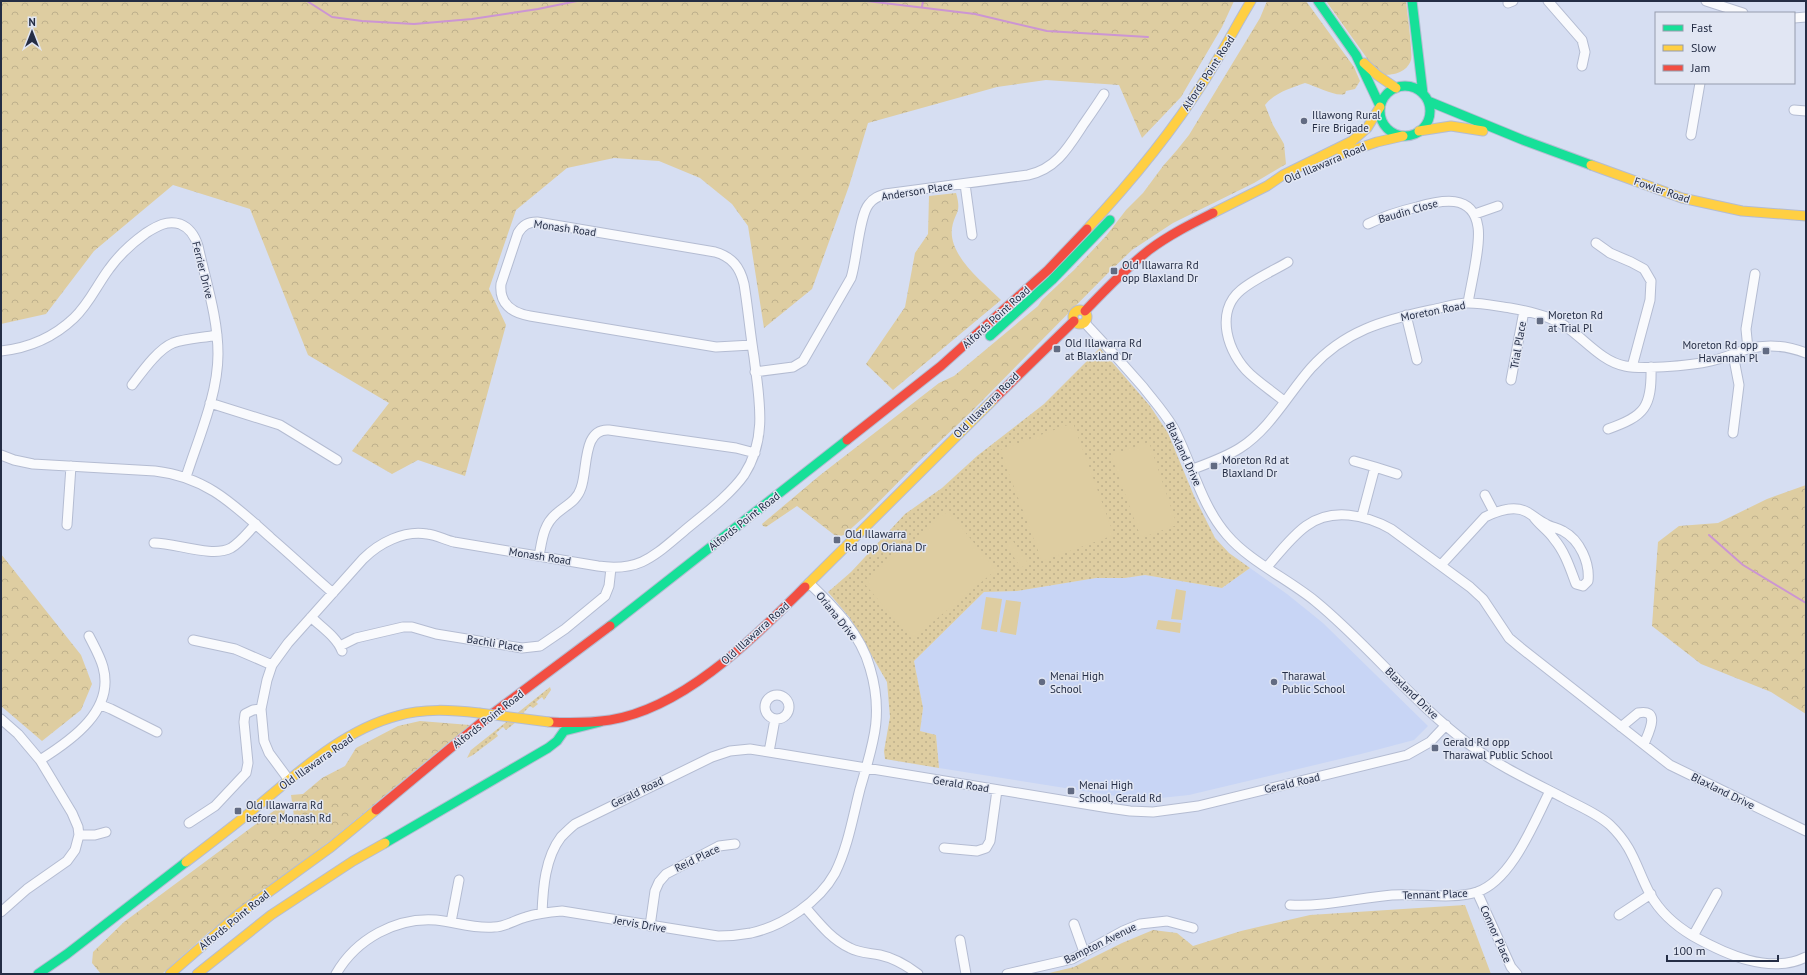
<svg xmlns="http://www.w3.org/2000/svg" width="1807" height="975" font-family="'PT Sans',sans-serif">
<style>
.built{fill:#c8d5f5}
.grass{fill:url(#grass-dots)}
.forest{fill:url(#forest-crowns)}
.garden{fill:#decda1}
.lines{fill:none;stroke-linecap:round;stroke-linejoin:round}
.stream{stroke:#cc95d3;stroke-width:2}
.street-casing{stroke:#b4bcd2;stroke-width:11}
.fast-casing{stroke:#b4bcd2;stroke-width:11}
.slow-casing{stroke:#b4bcd2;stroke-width:11}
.jam-casing{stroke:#b4bcd2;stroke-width:11}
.street{stroke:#f9fafd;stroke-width:9}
.fast{stroke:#16e098;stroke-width:9}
.slow{stroke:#ffcf43;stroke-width:9}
.jam{stroke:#f24e42;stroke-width:9}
.slow-bridge-casing{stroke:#b4bcd2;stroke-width:11;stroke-linecap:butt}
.slow-bridge{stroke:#ffcf43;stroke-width:9}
.poi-dot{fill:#626b82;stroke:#e1e6f3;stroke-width:1.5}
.labels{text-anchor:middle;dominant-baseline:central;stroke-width:3;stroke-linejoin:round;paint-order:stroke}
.street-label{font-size:11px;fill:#242d45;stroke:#e1e6f3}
.poi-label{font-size:11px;fill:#242d45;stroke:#e1e6f3;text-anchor:start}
</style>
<defs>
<pattern id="grass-dots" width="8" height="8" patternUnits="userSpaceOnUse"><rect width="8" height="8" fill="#decda1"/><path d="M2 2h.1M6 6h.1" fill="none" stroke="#beb08c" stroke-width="1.8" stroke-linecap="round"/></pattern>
<pattern id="forest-crowns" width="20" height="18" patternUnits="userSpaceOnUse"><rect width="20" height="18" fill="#decda1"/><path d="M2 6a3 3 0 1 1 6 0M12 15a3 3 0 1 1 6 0" fill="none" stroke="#beb08c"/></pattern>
</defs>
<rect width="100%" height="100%" fill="#d6def2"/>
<path class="built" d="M1250,568L1287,594L1323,623L1428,726L1414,740L1361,754L1189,795L1141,800L939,768L936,735L920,731L923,708L914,661L984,592L1017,591L1096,578H1125L1145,575L1222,588Z"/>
<path class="grass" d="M1100,348L1150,406L1168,433L1194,496L1215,538L1229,553L1250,568L1222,588L1145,575L1125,578H1096L1017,591L984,592L914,661L923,708L920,731L936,735L939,768L885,759L884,751L890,717L887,682L850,618L828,592L851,572L905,514L942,488L977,456L1044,404Z
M550,687L551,690L544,700L542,697L536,702L538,704L533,708L530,706L524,712L525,715L506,730L503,727L496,733L498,736L473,755L467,758L471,750Z"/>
<path class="forest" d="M1,1H1234L1222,27L1181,97L1142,138L1119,85L1046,80L997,87L868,123L849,186L812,289L764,328L748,226L732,204L700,178L659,161L614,158L567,168L516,210L489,289L506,325L465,476L418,460L392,474L352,451L389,403L308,355L250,209L173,185L94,251L46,314L1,324Z
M1267,1H1306L1354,67L1360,81L1355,89L1346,91L1345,94C1335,97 1316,86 1305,83C1291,88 1274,93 1265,105L1273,125L1284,144L1286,164L1254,183L1173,223L1132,250L1107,274L973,410L917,463L864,517L844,535L837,537L797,506L766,527L763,526L762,524L819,476L939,383L954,376L1038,306L1042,300L1074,270L1106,236L1126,210L1143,193L1163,166L1177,150L1189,135L1260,18Z
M1326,1H1406C1407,11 1413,53 1411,60C1407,72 1395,75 1383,75L1369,61Z
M956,193C962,214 955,211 952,228C948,256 984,283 1001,300L893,390L866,364L905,307L915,253L928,234L929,196Z
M1806,485V714L1771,692L1701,664L1652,626L1658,542L1679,526L1718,523L1767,499Z
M1,554L81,655L92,684L81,710L42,741L1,706Z
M420,721L470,725L331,840L209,932L162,974H101L92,963L93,952L124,922L275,810L285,806L284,821L287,824L294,816L291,795L303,794L322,778L345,766L356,748L398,726Z
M1465,905L1491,974H1045L1074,967L1122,943L1153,930L1177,933L1193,946L1241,931L1310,915Z"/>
<path class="garden" d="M1073,423L1114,535L1042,561L1000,450Z
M1149,442L1177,525L1141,538L1111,455Z
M948,511L996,570L912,639L863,582Z
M1013,541L1028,563L1021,568L1006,545Z
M1176,589L1186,591L1182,620L1171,619Z
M986,597L1002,599L997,632L981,629Z
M1006,600L1021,602L1016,635L1000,632Z
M1158,620L1181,623L1180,633L1156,629Z"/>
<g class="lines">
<path class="stream" d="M307,1L332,17L362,21L414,24L472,19L538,9L577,1
M867,1L975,14L1047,31L1148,37
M922,7L923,1
M1709,535L1743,565L1806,603"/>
<g class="street-casing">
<path id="street" d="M1548,1L1582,40L1585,52L1582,66
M1706,1L1743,13
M1508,3L1513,1
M1794,18L1806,17
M1794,110L1806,111
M1691,135L1700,83
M965,184L972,235
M1475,214L1498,206
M1368,224C1384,216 1400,211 1417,207C1441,200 1473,193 1478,227C1481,245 1471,284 1468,303
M1596,243L1610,253L1631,262L1644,269L1651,281L1650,300L1632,367
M1406,315L1417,360
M1085,323C1105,344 1124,365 1143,387C1153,400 1164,412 1173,427C1192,462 1200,504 1227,535C1249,561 1288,579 1315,601C1370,646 1413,703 1470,745C1499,766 1531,781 1562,797C1578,806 1597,813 1610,825C1634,848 1636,868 1650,894C1660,912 1676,926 1693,936C1725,954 1770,975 1806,957
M1748,349L1746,329L1755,274
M1,351C29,348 54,337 74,318C89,304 97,285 109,269C119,255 132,243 146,233C157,226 167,220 180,224C190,228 195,236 198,246C206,282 218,318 218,354C218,395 198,439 186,477
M755,372L793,367L803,361L851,278C857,260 859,215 869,204C873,198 879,196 885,194L1028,175C1056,169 1068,148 1083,125C1090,115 1097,105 1104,94
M1511,380L1524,311
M132,385C142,372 158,349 173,343C187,338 203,338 217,335
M1284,401C1273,392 1261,384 1250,374C1228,354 1214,312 1241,290C1254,279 1273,271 1288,262
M210,403L280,425L337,460
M1608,429C1645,416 1652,407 1651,367
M1733,433L1739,385L1733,354
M1,455L14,460L33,464L155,471C207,477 234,505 271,538C292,556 312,575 333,593
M1354,461L1375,467L1362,516
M1375,467L1397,474
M1193,469C1209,463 1226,457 1240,448C1270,429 1288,394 1311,368C1344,331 1384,320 1431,310C1443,308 1456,303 1468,303C1482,303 1496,306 1510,308C1528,311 1553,317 1568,328C1586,341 1603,362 1625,366C1644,370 1697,365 1715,360C1727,357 1737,352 1748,349C1767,344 1788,346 1806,353
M1485,495L1494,512
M67,525L71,466
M154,543C176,543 212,558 231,548C241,542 248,532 256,524
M539,556C542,541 543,525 556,514C566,505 577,501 581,488C588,470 582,428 609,430L736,448L755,453
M1441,565L1485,517C1497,511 1515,505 1527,512C1534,516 1539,521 1546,524C1551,527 1558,528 1563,531C1580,540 1590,563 1588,581L1583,586L1576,584C1570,568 1565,552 1554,539C1548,530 1539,525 1533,516
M1267,567C1280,552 1291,537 1306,526C1332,507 1366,515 1391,529L1470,587L1483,599L1509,638L1521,648L1670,765L1806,831
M311,617C321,627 337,637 342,651
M193,640L235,649L272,665
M340,646L356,638L403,627H412L436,634L522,648L540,646L565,629L605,596L609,586L611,568
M765 707a12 12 0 1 1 24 0a12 12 0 1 1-24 0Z
M101,705L111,709L157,732
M1,719L18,734L40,760L72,813L78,827L79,835L75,850L67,861L27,889L1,912
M1621,727L1638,713C1662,708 1648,734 1644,744
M769,752L775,719
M40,760C72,740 115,710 103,667C100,656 94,646 89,636
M289,780L269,753L264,741L261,709L267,680L272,665L288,643L363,559C379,543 404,530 427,534C437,535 445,540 454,542L598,566C640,572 654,556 684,531C703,515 730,495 744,475C768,438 759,398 754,357C750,333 748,308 744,284C740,267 732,257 715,252L537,222C528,222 523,225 518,233L501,284C499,304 512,313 530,316L716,347L752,345
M189,823L215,806L246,773L248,763L244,722L245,714L253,710L261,709
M79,835H95L106,832
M944,848L977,851L986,848L990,841L997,790
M1477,892L1511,967L1517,974
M1290,905C1324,907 1358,898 1392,895C1419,893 1451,900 1477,892C1512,880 1534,822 1550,791
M805,907C819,923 831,939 850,948C859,953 870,953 880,955C894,958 906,965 918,974
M542,913C543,888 545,858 561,837C565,833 570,828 575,824L712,757L730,751L750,749L769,752L1109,808L1130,811L1153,812L1198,806L1407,755L1430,742L1446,725
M1619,915L1651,894
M451,922L459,880
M1074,924L1084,952
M650,926L655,891L659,882L666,874L719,846L735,844
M1693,936L1717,893
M960,940L966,974
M336,974C356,939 396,917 436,920C456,922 474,929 494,927C505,927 515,920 526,917C538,913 550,912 562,911L718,936C729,936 740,935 751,933C783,926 819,902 835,873C848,847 853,816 860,789C873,744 884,715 870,668C861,634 833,606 809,583
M1007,974L1072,959L1123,931L1140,924L1167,921L1193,928"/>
</g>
<g class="fast-casing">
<path id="fast" d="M1318,1L1356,55L1380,106
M1412,1L1423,94
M1380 111a25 25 0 1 1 50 0a25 25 0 1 1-50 0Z
M1428,101L1523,140L1591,165
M990,336L1052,280L1110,220
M610,626L847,440
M385,843L548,748L557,741L564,731L600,722
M38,974L67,954L186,862"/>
</g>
<g class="slow-casing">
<path id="slow" d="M1364,63L1377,75L1396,88
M1419,131L1451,126L1483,131
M1342,154L1377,142L1403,136
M1591,165L1682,198L1742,211L1806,216
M1213,213L1267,186L1283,175L1352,141L1367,128L1380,107
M1087,229C1131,182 1172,132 1206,78C1222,53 1236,26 1251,1
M1073 317a7 7 0 1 1 14 0a7 7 0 1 1-14 0Z
M805,587L994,399
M186,862C211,843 236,824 260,804C301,770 344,730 397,716C424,708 452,710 479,713
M170,974L240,913L331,847L376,810
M197,974L271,915L353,861L385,843"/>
</g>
<g class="jam-casing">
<path id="jam" d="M1085,311C1105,290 1126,268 1149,250C1169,235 1191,224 1213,213
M994,399L1074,321
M847,440L941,366L1048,270L1087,229
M549,722C569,723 589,723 610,720C685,708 754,637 805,587
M376,810L488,717L610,626"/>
</g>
<use href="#street" class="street"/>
<use href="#fast" class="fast"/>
<use href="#slow" class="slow"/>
<use href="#jam" class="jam"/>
<g class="slow-bridge-casing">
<path id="slow-bridge" d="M479,713L549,722"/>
</g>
<use href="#slow-bridge" class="slow-bridge"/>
</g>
<g class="poi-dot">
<circle cx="1304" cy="121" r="4"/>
<rect x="1110" y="267" width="8" height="8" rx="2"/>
<rect x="1536" y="317" width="8" height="8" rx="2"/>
<rect x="1053" y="345" width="8" height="8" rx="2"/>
<rect x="1762" y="347" width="8" height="8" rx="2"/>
<rect x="1210" y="462" width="8" height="8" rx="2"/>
<rect x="833" y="536" width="8" height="8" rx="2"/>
<circle cx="1042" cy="682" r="4"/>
<circle cx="1274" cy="682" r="4"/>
<rect x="1431" y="744" width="8" height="8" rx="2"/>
<rect x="1067" y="787" width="8" height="8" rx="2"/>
<rect x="234" y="807" width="8" height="8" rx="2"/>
</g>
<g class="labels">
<g class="street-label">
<text transform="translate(1208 73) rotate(-57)">Alfords Point Road</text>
<text transform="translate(1325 163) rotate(-23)">Old Illawarra Road</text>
<text transform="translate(1662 190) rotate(19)">Fowler Road</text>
<text transform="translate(917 191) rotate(-9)">Anderson Place</text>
<text transform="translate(1408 211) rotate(-16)">Baudin Close</text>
<text transform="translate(565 228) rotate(8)">Monash Road</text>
<text transform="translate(203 270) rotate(76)">Ferrier Drive</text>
<text transform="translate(1433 311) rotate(-11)">Moreton Road</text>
<text transform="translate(996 317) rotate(-42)">Alfords Point Road</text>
<text transform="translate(1518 345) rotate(-80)">Trial Place</text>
<text transform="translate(986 405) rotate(-45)">Old Illawarra Road</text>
<text transform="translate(1184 454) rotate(65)">Blaxland Drive</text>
<text transform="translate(744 521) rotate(-38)">Alfords Point Road</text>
<text transform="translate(540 556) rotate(9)">Monash Road</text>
<text transform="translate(837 616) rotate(51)">Oriana Drive</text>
<text transform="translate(755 633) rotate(-42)">Old Illawarra Road</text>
<text transform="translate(495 643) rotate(9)">Bachli Place</text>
<text transform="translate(1412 693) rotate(44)">Blaxland Drive</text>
<text transform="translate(488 719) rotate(-38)">Alfords Point Road</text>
<text transform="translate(316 762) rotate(-35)">Old Illawarra Road</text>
<text transform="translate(1292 783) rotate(-13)">Gerald Road</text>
<text transform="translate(961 784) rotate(9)">Gerald Road</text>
<text transform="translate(1723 791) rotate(26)">Blaxland Drive</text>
<text transform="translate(637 792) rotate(-26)">Gerald Road</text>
<text transform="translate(697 858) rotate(-26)">Reid Place</text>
<text transform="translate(1435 894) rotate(-2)">Tennant Place</text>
<text transform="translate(234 920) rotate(-39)">Alfords Point Road</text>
<text transform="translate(640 924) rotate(10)">Jervis Drive</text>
<text transform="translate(1496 934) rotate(66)">Connor Place</text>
<text transform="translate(1100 943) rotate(-26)">Bampton Avenue</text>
</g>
<g class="poi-label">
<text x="1312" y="115">Illawong Rural<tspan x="1312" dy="13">Fire Brigade</tspan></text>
<text x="1122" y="265">Old Illawarra Rd<tspan x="1122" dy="13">opp Blaxland Dr</tspan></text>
<text x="1548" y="315">Moreton Rd<tspan x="1548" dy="13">at Trial Pl</tspan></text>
<text x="1065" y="343">Old Illawarra Rd<tspan x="1065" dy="13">at Blaxland Dr</tspan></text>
<text x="1758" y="345" text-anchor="end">Moreton Rd opp<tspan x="1758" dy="13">Havannah Pl</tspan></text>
<text x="1222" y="460">Moreton Rd at<tspan x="1222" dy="13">Blaxland Dr</tspan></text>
<text x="845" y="534">Old Illawarra<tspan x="845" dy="13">Rd opp Oriana Dr</tspan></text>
<text x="1050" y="676">Menai High<tspan x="1050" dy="13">School</tspan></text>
<text x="1282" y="676">Tharawal<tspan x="1282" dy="13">Public School</tspan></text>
<text x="1443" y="742">Gerald Rd opp<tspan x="1443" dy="13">Tharawal Public School</tspan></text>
<text x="1079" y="785">Menai High<tspan x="1079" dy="13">School, Gerald Rd</tspan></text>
<text x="246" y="805">Old Illawarra Rd<tspan x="246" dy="13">before Monash Rd</tspan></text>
</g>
</g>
<rect width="1807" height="975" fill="none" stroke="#242d45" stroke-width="4"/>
<rect x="1655" y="12" width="140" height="72" fill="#e1e6f3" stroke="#959cad"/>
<rect x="1663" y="25" width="20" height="6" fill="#16e098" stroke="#959cad"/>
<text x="1691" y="32" font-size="12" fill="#242d45">Fast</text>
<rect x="1663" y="45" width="20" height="6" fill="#ffcf43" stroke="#959cad"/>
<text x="1691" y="52" font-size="12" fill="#242d45">Slow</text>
<rect x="1663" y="65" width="20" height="6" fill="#f24e42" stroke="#959cad"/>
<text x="1691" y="72" font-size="12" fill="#242d45">Jam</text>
<g transform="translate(32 32)" stroke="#e1e6f3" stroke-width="3" paint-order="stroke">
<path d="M0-3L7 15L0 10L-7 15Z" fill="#242d45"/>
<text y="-6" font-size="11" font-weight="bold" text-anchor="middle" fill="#242d45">N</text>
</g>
<path d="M1667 955v6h111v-6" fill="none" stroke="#242d45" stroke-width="2"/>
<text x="1673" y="955" font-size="12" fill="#242d45" stroke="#e1e6f3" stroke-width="3" paint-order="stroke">100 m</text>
</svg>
